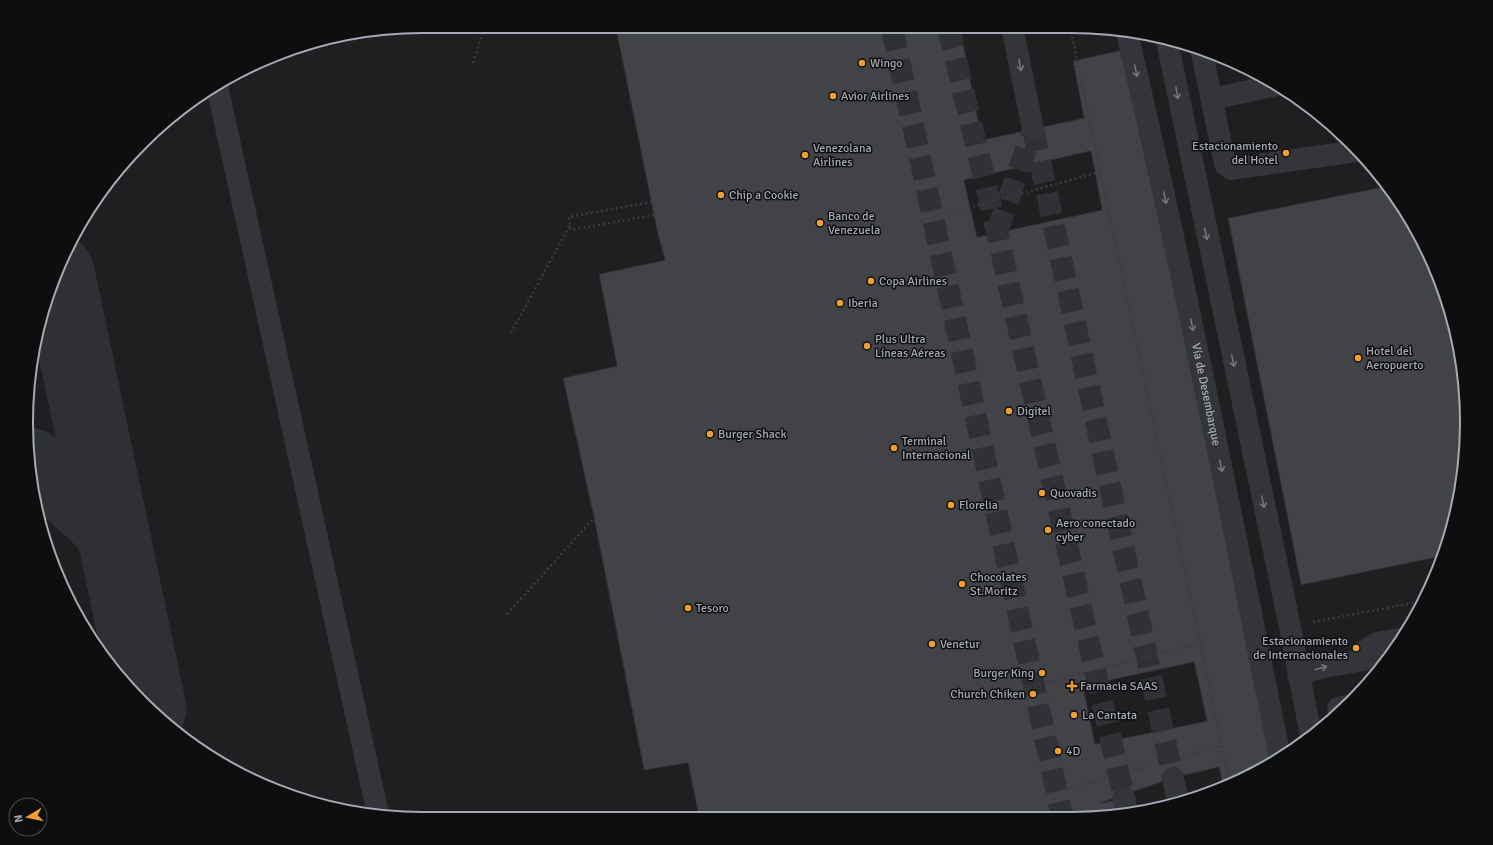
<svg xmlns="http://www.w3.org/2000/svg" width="1493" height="845" font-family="Signika,sans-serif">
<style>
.built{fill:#1f1f21}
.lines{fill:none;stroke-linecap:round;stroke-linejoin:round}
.taxiway{stroke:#2e3033;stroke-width:73}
.building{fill:#414347;stroke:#2d2d30;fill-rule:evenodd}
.minor-tunnel{stroke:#2f3134;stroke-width:22;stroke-dasharray:22 11;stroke-linecap:butt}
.path{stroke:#3a3c40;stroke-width:2.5;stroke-dasharray:2 3;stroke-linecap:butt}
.minor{stroke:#343539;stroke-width:22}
.oneway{stroke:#72757d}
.poi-dot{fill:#ee9f31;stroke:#0e0e0f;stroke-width:1.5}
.labels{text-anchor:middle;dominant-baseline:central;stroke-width:3;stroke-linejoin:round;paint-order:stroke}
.poi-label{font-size:12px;fill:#a4aab4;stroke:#0e0e0f;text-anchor:start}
.street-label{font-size:12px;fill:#a4aab4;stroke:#0e0e0f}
.rim{fill:none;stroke:#a4aab4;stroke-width:2}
</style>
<rect width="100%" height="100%" fill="#121314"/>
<path class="built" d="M1096,27L1198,47L1269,79L1332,125L1385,181L1426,247L1454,320L1466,397L1464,474L1446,550L1414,621L1351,703L1291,752L1198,798L1122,816L397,818L295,798L224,766L161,721L124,684L79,621L56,574L34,500L27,448L29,371L40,320L67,247L93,202L142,142L181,108L247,67L295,47L371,29Z"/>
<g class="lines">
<path class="taxiway" d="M58,272L150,709
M29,464L64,486L93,511L113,532"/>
</g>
<path class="building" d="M960,27L982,140L1084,118L1073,61L1127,49L1276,760L1223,786L1219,767L1173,778L1100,803L1120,800L1122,816L699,817L688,763L644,770L594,518L563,378L617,366L599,274L665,260L658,235L616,29ZM1091,151L1102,210L977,237L964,180ZM1194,662L1207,721L1095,744L1083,686Z
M1388,186L1426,247L1454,320L1466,397L1464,474L1446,550L1443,556L1301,585L1228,218Z"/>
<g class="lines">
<path class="minor-tunnel" d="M948,27L997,232L1083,617L1124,797
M892,28L1062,816
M1033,129L1173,778
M997,232L1033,129"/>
<path class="path" d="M1070,27L1230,782
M473,63L484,29
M652,202L569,217L571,230L654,215
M920,221L1100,172
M511,333L570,225
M507,614L594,518
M1313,622L1423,601
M1020,690L1201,643
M1184,756L1222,746
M1128,772L1151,766
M1045,795L1106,778"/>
<g class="minor">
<path d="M1012,27L1033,129"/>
<path id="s1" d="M1127,33C1184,273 1231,516 1280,757"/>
<path d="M1167,41L1290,627L1311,736"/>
<path d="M1201,48L1225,164L1231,169L1357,151"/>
<path d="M217,86L378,814"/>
<path d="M1212,99L1277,85"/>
<path d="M1363,652L1377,643L1400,639"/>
<path d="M1298,675L1323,667L1387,656"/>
<path d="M1339,712L1338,708L1347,706"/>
<path d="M1173,778L1178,802"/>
<path d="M1124,797L1127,814"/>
</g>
</g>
<defs><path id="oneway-shaft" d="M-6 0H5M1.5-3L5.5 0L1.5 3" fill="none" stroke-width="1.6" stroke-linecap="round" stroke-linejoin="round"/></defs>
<g class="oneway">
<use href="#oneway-shaft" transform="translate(1020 65) rotate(78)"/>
<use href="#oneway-shaft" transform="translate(1136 71) rotate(77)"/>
<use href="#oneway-shaft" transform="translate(1177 93) rotate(79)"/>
<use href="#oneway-shaft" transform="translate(1165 198) rotate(78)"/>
<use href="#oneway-shaft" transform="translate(1206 234) rotate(78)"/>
<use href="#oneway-shaft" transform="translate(1192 325) rotate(78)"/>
<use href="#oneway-shaft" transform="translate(1233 361) rotate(78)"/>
<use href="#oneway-shaft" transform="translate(1221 466) rotate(78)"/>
<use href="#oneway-shaft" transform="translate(1263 502) rotate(78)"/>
<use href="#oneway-shaft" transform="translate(1321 668) rotate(-15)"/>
</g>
<g class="poi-dot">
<circle cx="862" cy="63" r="4"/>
<circle cx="833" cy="96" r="4"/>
<circle cx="1286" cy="153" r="4"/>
<circle cx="805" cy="155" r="4"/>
<circle cx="721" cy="195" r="4"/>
<circle cx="820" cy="223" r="4"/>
<circle cx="871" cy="281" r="4"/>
<circle cx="840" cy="303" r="4"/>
<circle cx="867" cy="346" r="4"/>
<circle cx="1358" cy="358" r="4"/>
<circle cx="1009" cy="411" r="4"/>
<circle cx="710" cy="434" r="4"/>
<circle cx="894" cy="448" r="4"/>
<circle cx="1042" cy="493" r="4"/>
<circle cx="951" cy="505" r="4"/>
<circle cx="1048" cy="530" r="4"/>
<circle cx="962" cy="584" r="4"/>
<circle cx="688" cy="608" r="4"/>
<circle cx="932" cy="644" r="4"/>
<circle cx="1356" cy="648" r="4"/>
<circle cx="1042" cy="673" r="4"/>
<path d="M1070 680h4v4h4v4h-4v4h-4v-4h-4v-4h4z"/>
<circle cx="1033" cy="694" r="4"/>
<circle cx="1074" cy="715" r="4"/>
<circle cx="1058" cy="751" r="4"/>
</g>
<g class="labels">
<g class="poi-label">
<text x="870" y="63">Wingo</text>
<text x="841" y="96">Avior Airlines</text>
<text x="1278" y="146" text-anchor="end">Estacionamiento<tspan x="1278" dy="14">del Hotel</tspan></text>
<text x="813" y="148">Venezolana<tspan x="813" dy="14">Airlines</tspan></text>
<text x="729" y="195">Chip a Cookie</text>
<text x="828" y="216">Banco de<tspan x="828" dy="14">Venezuela</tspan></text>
<text x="879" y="281">Copa Airlines</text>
<text x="848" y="303">Iberia</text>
<text x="875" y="339">Plus Ultra<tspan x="875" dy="14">Líneas Aéreas</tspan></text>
<text x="1366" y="351">Hotel del<tspan x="1366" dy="14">Aeropuerto</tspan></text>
<text x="1017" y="411">Digitel</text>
<text x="718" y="434">Burger Shack</text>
<text x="902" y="441">Terminal<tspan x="902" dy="14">Internacional</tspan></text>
<text x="1050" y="493">Quovadis</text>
<text x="959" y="505">Florelia</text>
<text x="1056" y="523">Aero conectado<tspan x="1056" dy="14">cyber</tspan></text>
<text x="970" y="577">Chocolates<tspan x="970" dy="14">St.Moritz</tspan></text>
<text x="696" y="608">Tesoro</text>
<text x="1348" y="641" text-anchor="end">Estacionamiento<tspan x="1348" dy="14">de Internacionales</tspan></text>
<text x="940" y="644">Venetur</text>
<text x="1034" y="673" text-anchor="end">Burger King</text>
<text x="1080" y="686">Farmacia SAAS</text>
<text x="1025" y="694" text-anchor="end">Church Chiken</text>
<text x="1082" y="715">La Cantata</text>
<text x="1066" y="751">4D</text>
</g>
<g class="street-label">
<text stroke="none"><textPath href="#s1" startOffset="370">Vía de Desembarque</textPath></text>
</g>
</g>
<path d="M0 0H1493V845H0ZM422 33H1071A389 389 0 0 1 1460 422V423A389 389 0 0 1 1071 812H422A389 389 0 0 1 33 423V422A389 389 0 0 1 422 33Z" fill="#0e0e0f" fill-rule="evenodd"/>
<path class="rim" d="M422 33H1071A389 389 0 0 1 1460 422V423A389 389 0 0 1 1071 812H422A389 389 0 0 1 33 423V422A389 389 0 0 1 422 33Z"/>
<g transform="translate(28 817) rotate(260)"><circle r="19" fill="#0e0e0f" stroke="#4a4c51"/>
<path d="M0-3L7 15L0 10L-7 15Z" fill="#ee9f31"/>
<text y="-6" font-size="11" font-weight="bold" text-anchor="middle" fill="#a4aab4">N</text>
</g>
</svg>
